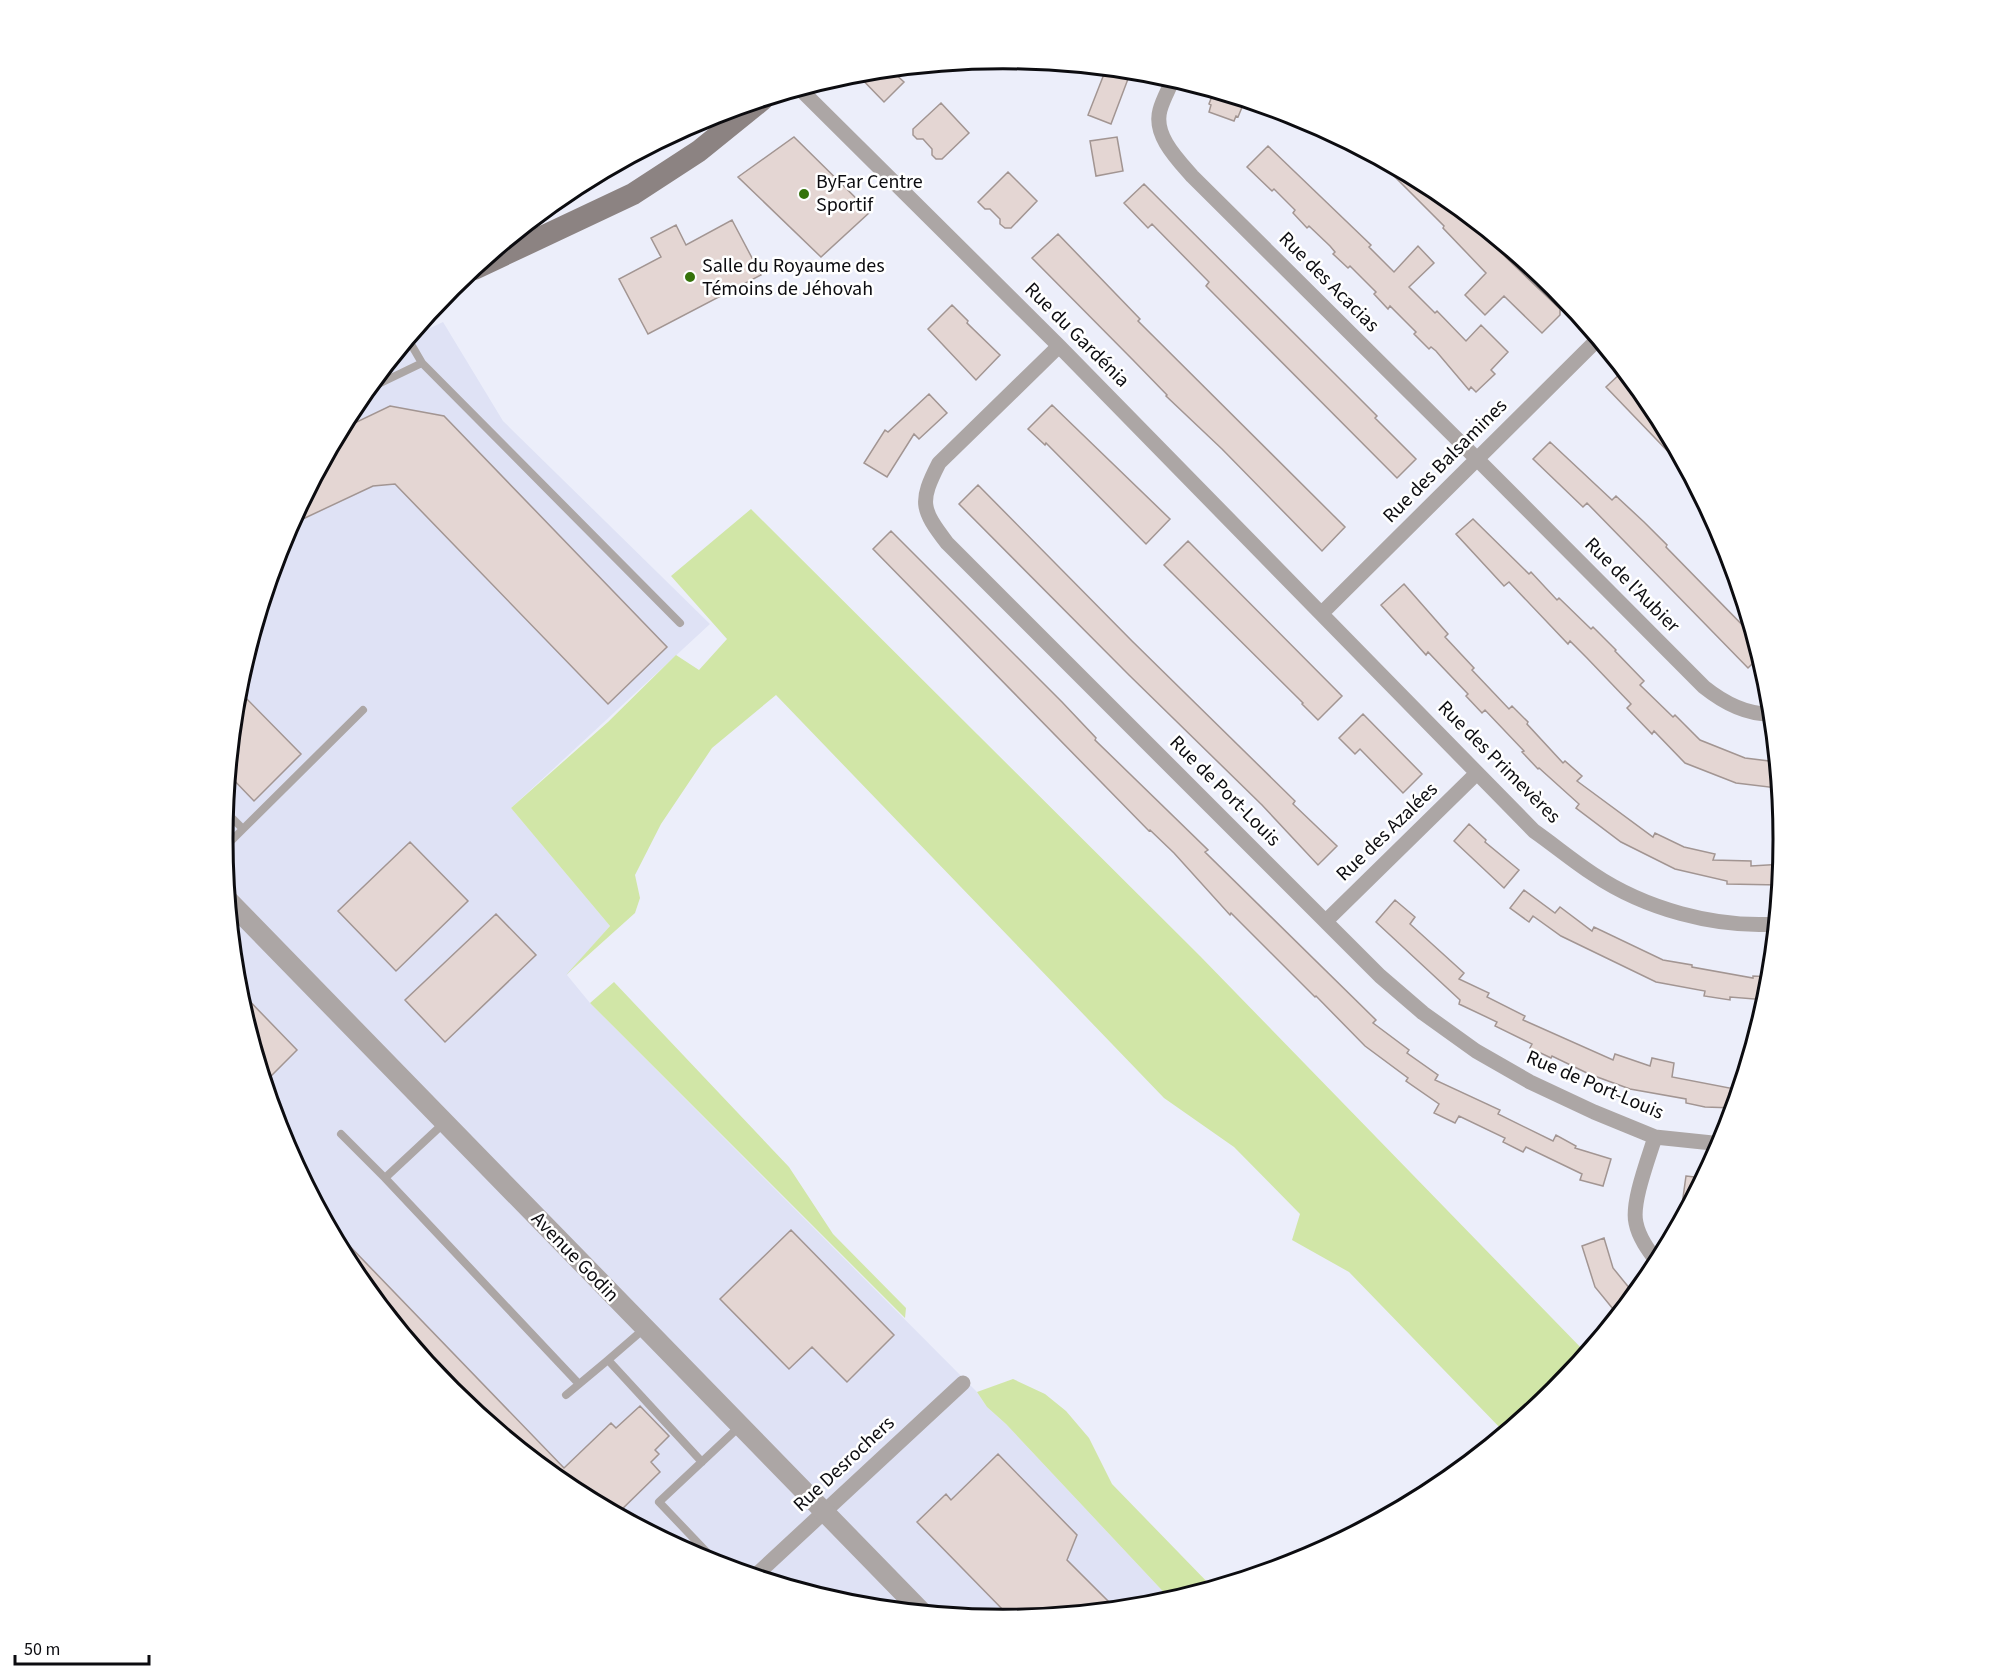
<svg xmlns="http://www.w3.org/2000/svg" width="2007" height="1679" font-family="'Source Sans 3',sans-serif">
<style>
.built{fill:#dfe2f5}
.green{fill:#d1e6a7}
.building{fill:#e4d6d3;stroke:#a29592;stroke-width:1.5}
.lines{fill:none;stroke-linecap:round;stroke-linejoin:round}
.service{stroke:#aca6a5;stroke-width:8}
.minor{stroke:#aca6a5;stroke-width:15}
.tertiary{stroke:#aca6a5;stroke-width:20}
.secondary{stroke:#8c8382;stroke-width:22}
.poi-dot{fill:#35730b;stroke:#fff;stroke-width:2}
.labels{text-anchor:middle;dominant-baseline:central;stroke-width:5;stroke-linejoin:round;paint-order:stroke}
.poi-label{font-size:20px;fill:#0c0c10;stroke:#fff;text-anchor:start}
.street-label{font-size:20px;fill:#0c0c10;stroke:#fff}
.rim{fill:none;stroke:#0c0c10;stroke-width:3}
</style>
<rect width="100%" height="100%" fill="#eceefa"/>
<path class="built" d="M443,322L503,421L710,624L511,808L610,926L567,975L590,1003L977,1392L987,1407L1006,1424L1172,1601L1156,1606L1003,1620L851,1605L704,1561L569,1489L451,1392L354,1273L282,1138L237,992L223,839L238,687L282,540L354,405L409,338Z"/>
<path class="green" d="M610,169L614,175L550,206L570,190Z
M751,509L1200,956L1587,1354L1556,1392L1505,1433L1349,1272L1292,1240L1300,1214L1234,1147L1164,1098L776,695L712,748L661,824L635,875L640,898L635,913L566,975L610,926L511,808L608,722L676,655L699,670L727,639L671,576Z
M614,982L789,1167L833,1234L906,1308L905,1318L590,1003Z
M1013,1379L1045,1394L1066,1411L1089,1438L1112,1484L1213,1588L1172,1601L1006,1424L987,1407L977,1392Z"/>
<path class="building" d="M1106,69L1131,71L1111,124L1088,115Z
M891,70L904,82L884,102L856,73Z
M1214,91L1245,100L1238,117L1236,116L1234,121L1209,112L1211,105L1209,104Z
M941,103L969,133L942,159H936L932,155V149L923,139H917L913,135V129Z
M794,137L870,212L821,257L738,177Z
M1117,137L1123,171L1096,176L1090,141Z
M1268,146L1371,245L1369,247L1394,272L1418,246L1434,263L1409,287L1435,313L1437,311L1466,341L1481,325L1508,352L1491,370L1495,374L1476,392L1471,387L1469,390L1436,351L1431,347L1429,349L1414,334L1416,332L1390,306L1388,309L1374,294L1376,292L1350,266L1348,268L1333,254L1335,252L1330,246L1309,226L1307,228L1293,213L1295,210L1274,189L1272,191L1247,167Z
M1386,162L1438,190L1468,215V218L1494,243L1492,244L1560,309V315L1542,333L1504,296L1485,315L1465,295L1486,273L1443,228L1444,226L1383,165Z
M1008,172L1037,201L1011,228H1005L1000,224V219L990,209H985L978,202Z
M1144,184L1348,387L1377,416L1375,418L1416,459L1397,478L1206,286L1209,282L1152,224L1148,228L1124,203Z
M732,220L761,275L648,334L619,279L661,257L651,238L676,225L686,245Z
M1058,234L1140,319L1138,321L1345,527L1322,551L1222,449L1166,396L1167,395L1133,360L1032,258Z
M952,305L968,321L967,323L1000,355L976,380L928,329Z
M1624,370L1653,406L1684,463L1681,465L1606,387Z
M929,394L947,413L919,439L914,434L887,477L864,463L885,430L888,432Z
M1052,405L1170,519L1146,544L1046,443L1045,445L1028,429Z
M390,406L444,416L667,647L608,704L395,484L373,486L290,525L342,429Z
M1550,442L1612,500L1616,496L1644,522L1667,545L1666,547L1754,637L1760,656L1748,668L1587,503L1583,507L1533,459Z
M978,485L1132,641L1295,801L1293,804L1337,846L1318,865L1262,805L1129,675L959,504Z
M1473,519L1529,574L1531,572L1557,600L1559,598L1591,629L1593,627L1616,650L1615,651L1644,681L1640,685L1673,717L1675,715L1700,740L1745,758L1777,762L1778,778L1777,788L1736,783L1685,763L1654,731L1652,734L1627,708L1631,704L1587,658L1570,641L1568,644L1509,582L1504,586L1456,534Z
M891,531L1062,702L1096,738L1095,740L1208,850L1205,852L1376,1020L1373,1023L1409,1050L1407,1053L1438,1075L1435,1080L1500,1110L1498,1114L1553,1141L1556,1135L1576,1146L1575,1148L1611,1159L1603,1186L1580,1180L1582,1174L1526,1147L1523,1152L1503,1142L1505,1138L1459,1116L1455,1123L1434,1113L1439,1104L1406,1081L1408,1078L1365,1046L1316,996L1315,997L1231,913L1230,915L1174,853L1150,830L1149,831L873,549Z
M1188,541L1342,696L1318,720L1302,704L1303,703L1164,565Z
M1404,584L1448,634L1445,637L1474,668L1472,670L1509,709L1512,706L1528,722L1527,724L1563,763L1565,761L1582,776L1577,781L1653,837L1655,833L1684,847L1715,854L1713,860L1751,861V866L1782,864L1780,885L1727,884V881L1675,869L1621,842L1576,808L1579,804L1539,768L1538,769L1522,752L1524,751L1485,710L1482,713L1466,696L1468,694L1428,652L1426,655L1381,605Z
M237,689L301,754L254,801L229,775Z
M1363,714L1422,774L1403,793L1360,749L1355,754L1339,738Z
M1469,824L1486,840L1485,842L1519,870L1504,888L1454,841Z
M410,842L468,901L396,971L338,911Z
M1524,890L1555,913L1560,907L1592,931L1594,927L1663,960L1692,965V967L1753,978V976L1771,977L1767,1000L1730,997V1000L1704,996L1705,991L1656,982L1561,936L1533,916L1529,922L1510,908Z
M1395,900L1415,917L1410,924L1464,973L1459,979L1489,993L1487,997L1525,1016L1523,1020L1613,1060L1615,1054L1650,1066L1652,1058L1674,1063L1672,1077L1740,1090L1734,1108L1705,1107L1686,1103V1099L1630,1089L1589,1074L1552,1056L1551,1058L1530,1048L1532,1044L1495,1026L1497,1022L1459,1004L1460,1000L1376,922Z
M496,914L536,955L445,1042L405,1000Z
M237,988L297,1050L265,1082L237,992Z
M1686,1176L1704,1178L1681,1220L1680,1219Z
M791,1230L894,1335L847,1382L812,1347L789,1369L720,1299Z
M338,1234L564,1468L611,1423L616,1428L640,1406L669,1436L655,1450L659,1454L651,1462L660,1472L617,1514L569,1489L451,1392L354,1273L334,1237Z
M1604,1238L1613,1268L1635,1295L1618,1315L1595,1287L1582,1246Z
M998,1454L1077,1535L1067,1560L1116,1609L1020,1619L1014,1612L1009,1616L917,1522L946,1494L951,1500Z"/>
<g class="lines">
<path class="service" d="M422,363L680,623
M368,389L422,363L408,339
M243,829L363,710
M223,849L243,829L225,811
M444,1123L385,1178L579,1384
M341,1134L385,1178
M645,1328L608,1360L702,1462
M566,1395L608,1360
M719,1565L659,1502L739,1427"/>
<path class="minor" d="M1173,79C1169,89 1163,99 1160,110C1153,135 1177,159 1192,176L1477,459L1704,687C1724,703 1746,715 1772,714
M800,89L1059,346L1534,831C1554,845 1573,861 1593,874C1645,909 1715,928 1776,924
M1059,346L939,463C919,502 921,509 947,543L1380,976L1423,1013L1476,1051L1530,1082L1594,1112L1655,1137L1722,1144
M1322,613L1598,339
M1326,921L1477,773
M1655,1137C1649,1157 1631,1203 1636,1223C1639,1238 1649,1251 1658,1263
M755,1576L963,1383"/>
<path class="tertiary" d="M229,901L922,1612"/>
<path class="secondary" d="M474,269L633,194L699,151L762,100"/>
</g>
<g class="poi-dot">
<circle cx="804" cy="194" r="6"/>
<circle cx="690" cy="277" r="6"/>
</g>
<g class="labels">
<g class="poi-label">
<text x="816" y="182">ByFar Centre<tspan x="816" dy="23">Sportif</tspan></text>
<text x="702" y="266">Salle du Royaume des<tspan x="702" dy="23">Témoins de Jéhovah</tspan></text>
</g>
<g class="street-label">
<text transform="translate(1329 282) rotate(45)">Rue des Acacias</text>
<text transform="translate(1077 335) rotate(45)">Rue du Gardénia</text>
<text transform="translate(1445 461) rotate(-45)">Rue des Balsamines</text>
<text transform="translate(1632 585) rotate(45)">Rue de l'Aubier</text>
<text transform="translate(1499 762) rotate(45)">Rue des Primevères</text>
<text transform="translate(1225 791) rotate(45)">Rue de Port-Louis</text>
<text transform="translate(1387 832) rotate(-44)">Rue des Azalées</text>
<text transform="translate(1595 1085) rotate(23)">Rue de Port-Louis</text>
<text transform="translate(575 1257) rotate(46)">Avenue Godin</text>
<text transform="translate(844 1464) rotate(-43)">Rue Desrochers</text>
</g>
</g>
<path d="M0 0H2007V1679H0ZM233 839a770 770 0 1 1 1540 0a770 770 0 1 1-1540 0Z" fill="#fff" fill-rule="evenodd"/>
<path class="rim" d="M233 839a770 770 0 1 1 1540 0a770 770 0 1 1-1540 0Z"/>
<path d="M15 1655v9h134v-9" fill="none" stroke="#0c0c10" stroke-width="3"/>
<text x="24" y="1655" font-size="18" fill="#0c0c10" stroke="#ffffff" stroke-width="4.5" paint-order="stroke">50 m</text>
</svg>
